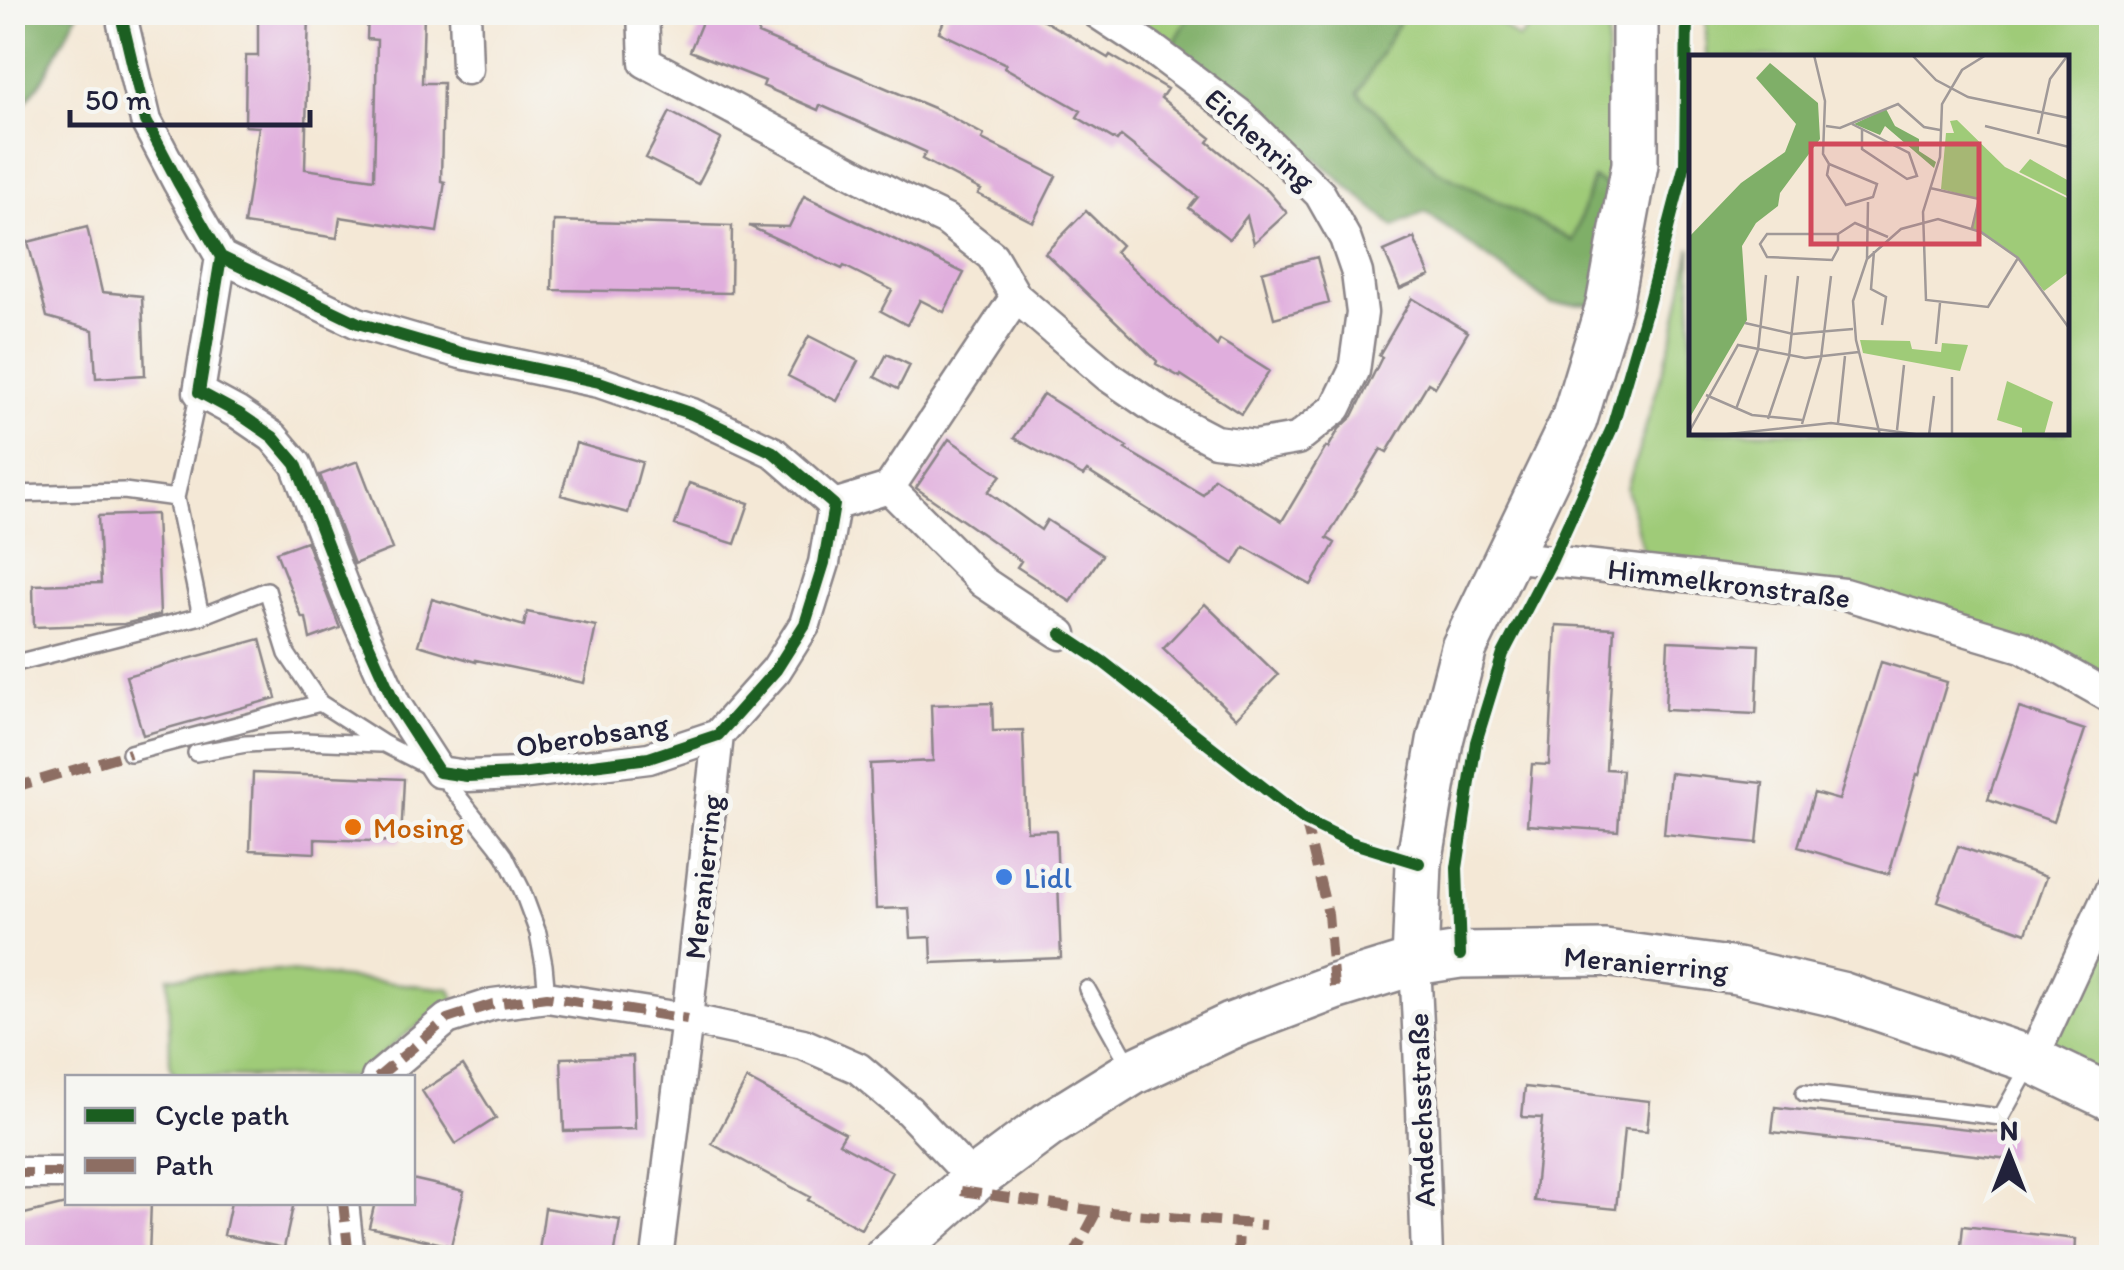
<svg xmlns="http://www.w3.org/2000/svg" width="2124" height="1270" font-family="Itim,sans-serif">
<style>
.green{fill:#9fcb78;stroke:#60765a;stroke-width:2.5}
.forest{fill:#7faf68;stroke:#506852;stroke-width:2.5}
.building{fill:#e0aedd}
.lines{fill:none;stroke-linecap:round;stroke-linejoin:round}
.lane-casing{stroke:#8b8588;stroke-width:20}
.street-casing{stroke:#8b8588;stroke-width:35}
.secondary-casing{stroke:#8b8588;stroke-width:50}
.lane{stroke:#fff;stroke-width:15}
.street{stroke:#fff;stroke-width:30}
.secondary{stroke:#fff;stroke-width:45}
.quiet{stroke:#8d6e63;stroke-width:10;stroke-dasharray:20 10;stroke-linecap:butt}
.cycleway-casing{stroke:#f6f6f2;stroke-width:19}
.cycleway{stroke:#1b5e20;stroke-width:12}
.food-dot{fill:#e8710a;stroke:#f6f6f2;stroke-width:4}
.shop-dot{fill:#3f7fe0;stroke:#f6f6f2;stroke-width:4}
.labels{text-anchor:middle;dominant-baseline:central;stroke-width:10;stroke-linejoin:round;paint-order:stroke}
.street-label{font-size:30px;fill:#22223b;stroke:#f6f6f2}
.food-label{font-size:30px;fill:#c56008;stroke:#f6f6f2;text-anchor:start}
.shop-label{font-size:30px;fill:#366cbe;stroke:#f6f6f2;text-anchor:start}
.inset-road{fill:none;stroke:#a09998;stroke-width:2.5}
.view{fill:#d1495b;fill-opacity:0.15;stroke:#d1495b;stroke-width:5}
.inset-edge{fill:none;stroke:#22223b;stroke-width:5}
</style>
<rect width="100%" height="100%" fill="#f6f6f2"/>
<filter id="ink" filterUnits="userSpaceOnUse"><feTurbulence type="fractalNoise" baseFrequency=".01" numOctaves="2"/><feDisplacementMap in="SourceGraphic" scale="20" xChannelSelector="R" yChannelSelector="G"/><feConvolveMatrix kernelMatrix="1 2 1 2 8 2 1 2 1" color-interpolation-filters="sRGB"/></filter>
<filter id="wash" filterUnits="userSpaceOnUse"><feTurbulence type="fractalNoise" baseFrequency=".0048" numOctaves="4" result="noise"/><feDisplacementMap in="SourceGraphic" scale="40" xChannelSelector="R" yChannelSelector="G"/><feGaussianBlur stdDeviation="2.25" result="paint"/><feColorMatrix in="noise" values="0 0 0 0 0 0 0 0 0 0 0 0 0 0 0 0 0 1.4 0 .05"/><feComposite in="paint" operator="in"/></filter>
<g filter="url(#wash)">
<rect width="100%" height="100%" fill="#f4e8d6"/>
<path class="green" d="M1139,13H1191L1171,49L1145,30Z
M1404,13H1488L1518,39L1540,18L1549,27L1564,13H1609L1607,65L1613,190L1593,179L1574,241L1435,169L1357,93Z
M1706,13H2111V698L1844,594L1648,573L1627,489L1674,332L1691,247L1692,432H2066V58L1706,57Z
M2111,887V1098L2032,1060Z
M279,971L451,989L455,999L401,1038L356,1077H174L170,1063L168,977Z"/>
<path class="forest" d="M13,12L78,13L41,82L13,117Z
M1191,13H1404L1358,93L1435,169L1573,241L1593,178L1628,199L1609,305L1551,304L1425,212L1394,227L1321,163L1171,49Z"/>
<g id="blocks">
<path class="building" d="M258,12H309L305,169L374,179L377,40L367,39L368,12H424L422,83H443L441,181L445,182L437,232L340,217L337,238L244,224L259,127L245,126L246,56H258Z
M706,12H716L759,30L758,34L938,110L984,135L982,139L1056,176L1033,222L978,194L981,190L922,159L926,152L820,105L818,110L763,86L765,81L690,51Z
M948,12H1029L1108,58L1110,55L1167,89L1161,98L1211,138L1208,142L1268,191L1287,213L1254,243L1247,216L1229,239L1189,208L1198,197L1121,136L1117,141L1077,117L1081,111L1004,67L1006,64L939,32Z
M670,112L721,139L698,184L646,158Z
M804,196L964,273L944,312L920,300L907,325L881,311L892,290L844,266L842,269L749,226L789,227Z
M1086,211L1121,245L1115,252L1217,346L1220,340L1269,371L1241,414L1181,375L1180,377L1156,364L1157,361L1045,253Z
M554,221L732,226L731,293L552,290Z
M87,227L102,292L142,296L145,375L96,378L93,330L47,317L28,242Z
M1414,238L1430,276L1400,289L1384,251Z
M1317,257L1329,303L1274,318L1262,272Z
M1412,298L1468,332L1435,387L1428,383L1387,452L1381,449L1327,538L1335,543L1311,585L1244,547L1234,564L1087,471L1083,476L1014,438L1043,394L1127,447L1125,449L1203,495L1214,478L1282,521L1326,447L1328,448L1339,429L1353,416L1382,357L1379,355Z
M809,336L858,361L837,401L788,376Z
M887,354L910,365L898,389L875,377Z
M949,439L1001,475L988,492L1041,530L1047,520L1102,555L1071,602L1017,567L1021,561L916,488Z
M576,443L642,462L628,513L561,495Z
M358,461L392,549L354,564L320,475Z
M689,483L749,503L735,544L675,525Z
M156,514L160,615L124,624L34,627L33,585L101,583L98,516Z
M306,541L340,628L310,639L306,618H302L276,552Z
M432,599L524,626L527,612L596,626L584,683L476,660V662L418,645Z
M1205,604L1278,675L1236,718L1163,648Z
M1556,625L1614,628L1606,769L1622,770L1618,831L1527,825L1532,764L1549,765Z
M260,639L276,698L143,735L126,676Z
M1668,641L1759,645L1756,714L1665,710Z
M1881,662L1947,682L1919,775L1917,774L1889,874L1798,847L1814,793L1839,800Z
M992,703L993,731L1023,730L1027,831L1056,830L1061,958L932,963L931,937L911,938L909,908L876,909L870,764L933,761L931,705Z
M2019,708L2085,730L2054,822L1988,799Z
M253,773L404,779L401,842L315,839V853L250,850Z
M1670,773L1763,783L1757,843L1664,834Z
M1958,846L2046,877L2026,933L1938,901Z
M633,1056L635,1129L564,1131L561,1058Z
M463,1065L496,1118L456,1144L422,1091Z
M747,1079L845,1133L839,1143L892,1172L861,1229L808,1200L810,1197L712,1144Z
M1525,1087L1650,1101L1647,1131L1624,1129L1616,1209L1534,1201L1542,1118L1522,1117Z
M1775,1107L2012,1134L2010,1159L1772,1132Z
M412,1179L464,1191L451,1246L369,1227L375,1202H412Z
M74,1202H151L149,1257L12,1250V1217Z
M231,1202H294L284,1248L224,1235Z
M545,1208L620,1220L614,1258H538Z
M1963,1226L2076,1239L2075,1258L1960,1256Z"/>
</g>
</g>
<g filter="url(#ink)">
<use href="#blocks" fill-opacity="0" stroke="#8b8588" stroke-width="2.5"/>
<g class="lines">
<g class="lane-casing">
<path id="lane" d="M199,392L176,498L201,616L267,590L287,654L320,703
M12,494L124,491L176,498
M12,664L201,616
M130,753L320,703L384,744L439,772L497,845L505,856L522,890L538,933L544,965L547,997
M196,753L246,744L303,741L380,744
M1087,989L1131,1068
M1804,1093L2001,1117L2031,1063"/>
</g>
<g class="street-casing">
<path id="street" d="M127,12L123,24L146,121L178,182L221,257L358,323L461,353L599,382L692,414L773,452L834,505L824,563L805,624L776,670L718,735L649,758L520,774L467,776L439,772L395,704L346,594L296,464L273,437L238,413L199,392L221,257
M465,12L467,69
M643,12L645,62L900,198L946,220L992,256L1016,297L1108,376L1162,413L1215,441L1255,446L1297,439L1336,408L1354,371L1362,313L1357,273L1345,238L1320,194L1239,114L1151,48L1096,12
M889,488L1016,297
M889,488L983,582L1061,634
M834,505L889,488
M1507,556L1844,594L2022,647L2112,698
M1415,962L1422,1109L1427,1258
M2032,1060L2112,887
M377,1078L447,1019L493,1004L547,997L687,1019L803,1044L858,1068L909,1111L974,1180
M12,1173H68
M343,1202L349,1258
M657,1258L687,1019L718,735"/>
</g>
<g class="secondary-casing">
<path id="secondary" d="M1415,962L1419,863L1440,741L1464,648L1574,420L1609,305L1635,164V12
M887,1258L974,1180L1048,1125L1133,1072L1231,1026L1334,987L1415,962L1460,955L1605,953L1737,971L1841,995L2032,1060L2112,1098"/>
</g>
<use href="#lane" class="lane"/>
<use href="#street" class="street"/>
<use href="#secondary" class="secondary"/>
<path class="quiet" d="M12,788L130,753
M1305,820L1328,914L1334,987
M377,1078L447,1019L493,1004L547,997L687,1019
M12,1173H68
M961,1191L1097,1211L1266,1225
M343,1202L349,1258
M1072,1258L1097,1211
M1238,1258L1239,1223"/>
<g class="cycleway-casing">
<path id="cycleway" d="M127,12L123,24L146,121L178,182L221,257L358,323L461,353L599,382L692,414L773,452L834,505L824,563L805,624L776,670L718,735L649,758L520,774L467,776L439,772L395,704L346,594L296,464L273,437L238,413L199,392L221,257
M1061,634L1103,662L1305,820L1350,842L1419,863
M1460,955L1457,868L1476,742L1503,654L1551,562L1612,428L1648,305L1685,164L1687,12"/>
</g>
<use href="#cycleway" class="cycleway"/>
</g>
</g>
<circle class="food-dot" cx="353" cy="827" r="10"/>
<circle class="shop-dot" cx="1004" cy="877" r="10"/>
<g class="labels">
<g class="street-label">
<text transform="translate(1260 139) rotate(42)">Eichenring</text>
<text transform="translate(1729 583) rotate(7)">Himmelkronstraße</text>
<text transform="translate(592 735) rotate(-9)">Oberobsang</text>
<text transform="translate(703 877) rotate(-84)">Meranierring</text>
<text transform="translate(1646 963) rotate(5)">Meranierring</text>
<text transform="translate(1421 1110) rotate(-92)">Andechsstraße</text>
</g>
<g class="food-label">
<text x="373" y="827">Mosing</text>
</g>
<g class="shop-label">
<text x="1024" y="877">Lidl</text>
</g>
</g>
<g transform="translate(1689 55)">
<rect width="380" height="380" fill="#f4e8d6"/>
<path d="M268,65L316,112L380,144V217L355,236L329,203L283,173L289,144L252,134L257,78H265L261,66ZM341,104L380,126V142L330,117ZM171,285L221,286L223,294L252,297L253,288L279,290L271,316L174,298ZM318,326L364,347L355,380H333V373L308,365Z" fill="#9fcb78"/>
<path d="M81,8L129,48L131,84L91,138L89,151L67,168L53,191L58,265L0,364V182L52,128L96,97L107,69L67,23ZM197,54L206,71L230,84V96L247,107L245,113L196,71L191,80L165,69Z" fill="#7faf68"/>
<path class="inset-road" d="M125,0L136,46L134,99L140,109L188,129L184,142L157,150L138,120L140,109M223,0L247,25L279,42L380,63M297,0L273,15L253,49L251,102L234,157L237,245L299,252L329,203M163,69L220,98L228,121L218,124L173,94V75M137,71L151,73L209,49L235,72L251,75M296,71L380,92M349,79L361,24L379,0M241,133L290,144L283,173M78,179H149V194L143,205L78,202L71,189ZM149,179L166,168L199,182M185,196L182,234L197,242L193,270M178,204L179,147M56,268L104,279L164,274M247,289L251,248M17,340L63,360L113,365M47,354L69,295L77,220M79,364L100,302L109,221M149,368L156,301M113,369L132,303L142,221M208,375L215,310M0,377L49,290L116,303L170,297M30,380L142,368L233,380M191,380L167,285L164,246L178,204L212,174L249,164L292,177L329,203L380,273M240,380L245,341M263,380V322"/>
<path class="view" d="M122,89H290V189H122Z"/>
<rect width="380" height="380" class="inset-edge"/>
</g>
<rect width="2124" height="1270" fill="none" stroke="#f6f6f2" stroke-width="50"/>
<rect x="65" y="1075" width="350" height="130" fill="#f6f6f2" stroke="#a1a1a9" stroke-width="2.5"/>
<rect x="85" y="1108" width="50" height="15" fill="#1b5e20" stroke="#a1a1a9" stroke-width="2.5"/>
<text x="155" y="1125" font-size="30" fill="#22223b">Cycle path</text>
<rect x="85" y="1158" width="50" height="15" fill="#8d6e63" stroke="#a1a1a9" stroke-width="2.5"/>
<text x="155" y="1175" font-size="30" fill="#22223b">Path</text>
<g transform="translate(2009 1155)" stroke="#f6f6f2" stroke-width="8" paint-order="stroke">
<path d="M0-8L18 38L0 25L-18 38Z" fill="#22223b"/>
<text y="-15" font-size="28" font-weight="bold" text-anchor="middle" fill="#22223b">N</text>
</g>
<path d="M70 110v15h240v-15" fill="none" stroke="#22223b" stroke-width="5"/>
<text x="85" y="110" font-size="30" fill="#22223b" stroke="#f6f6f2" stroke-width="8" paint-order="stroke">50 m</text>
</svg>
